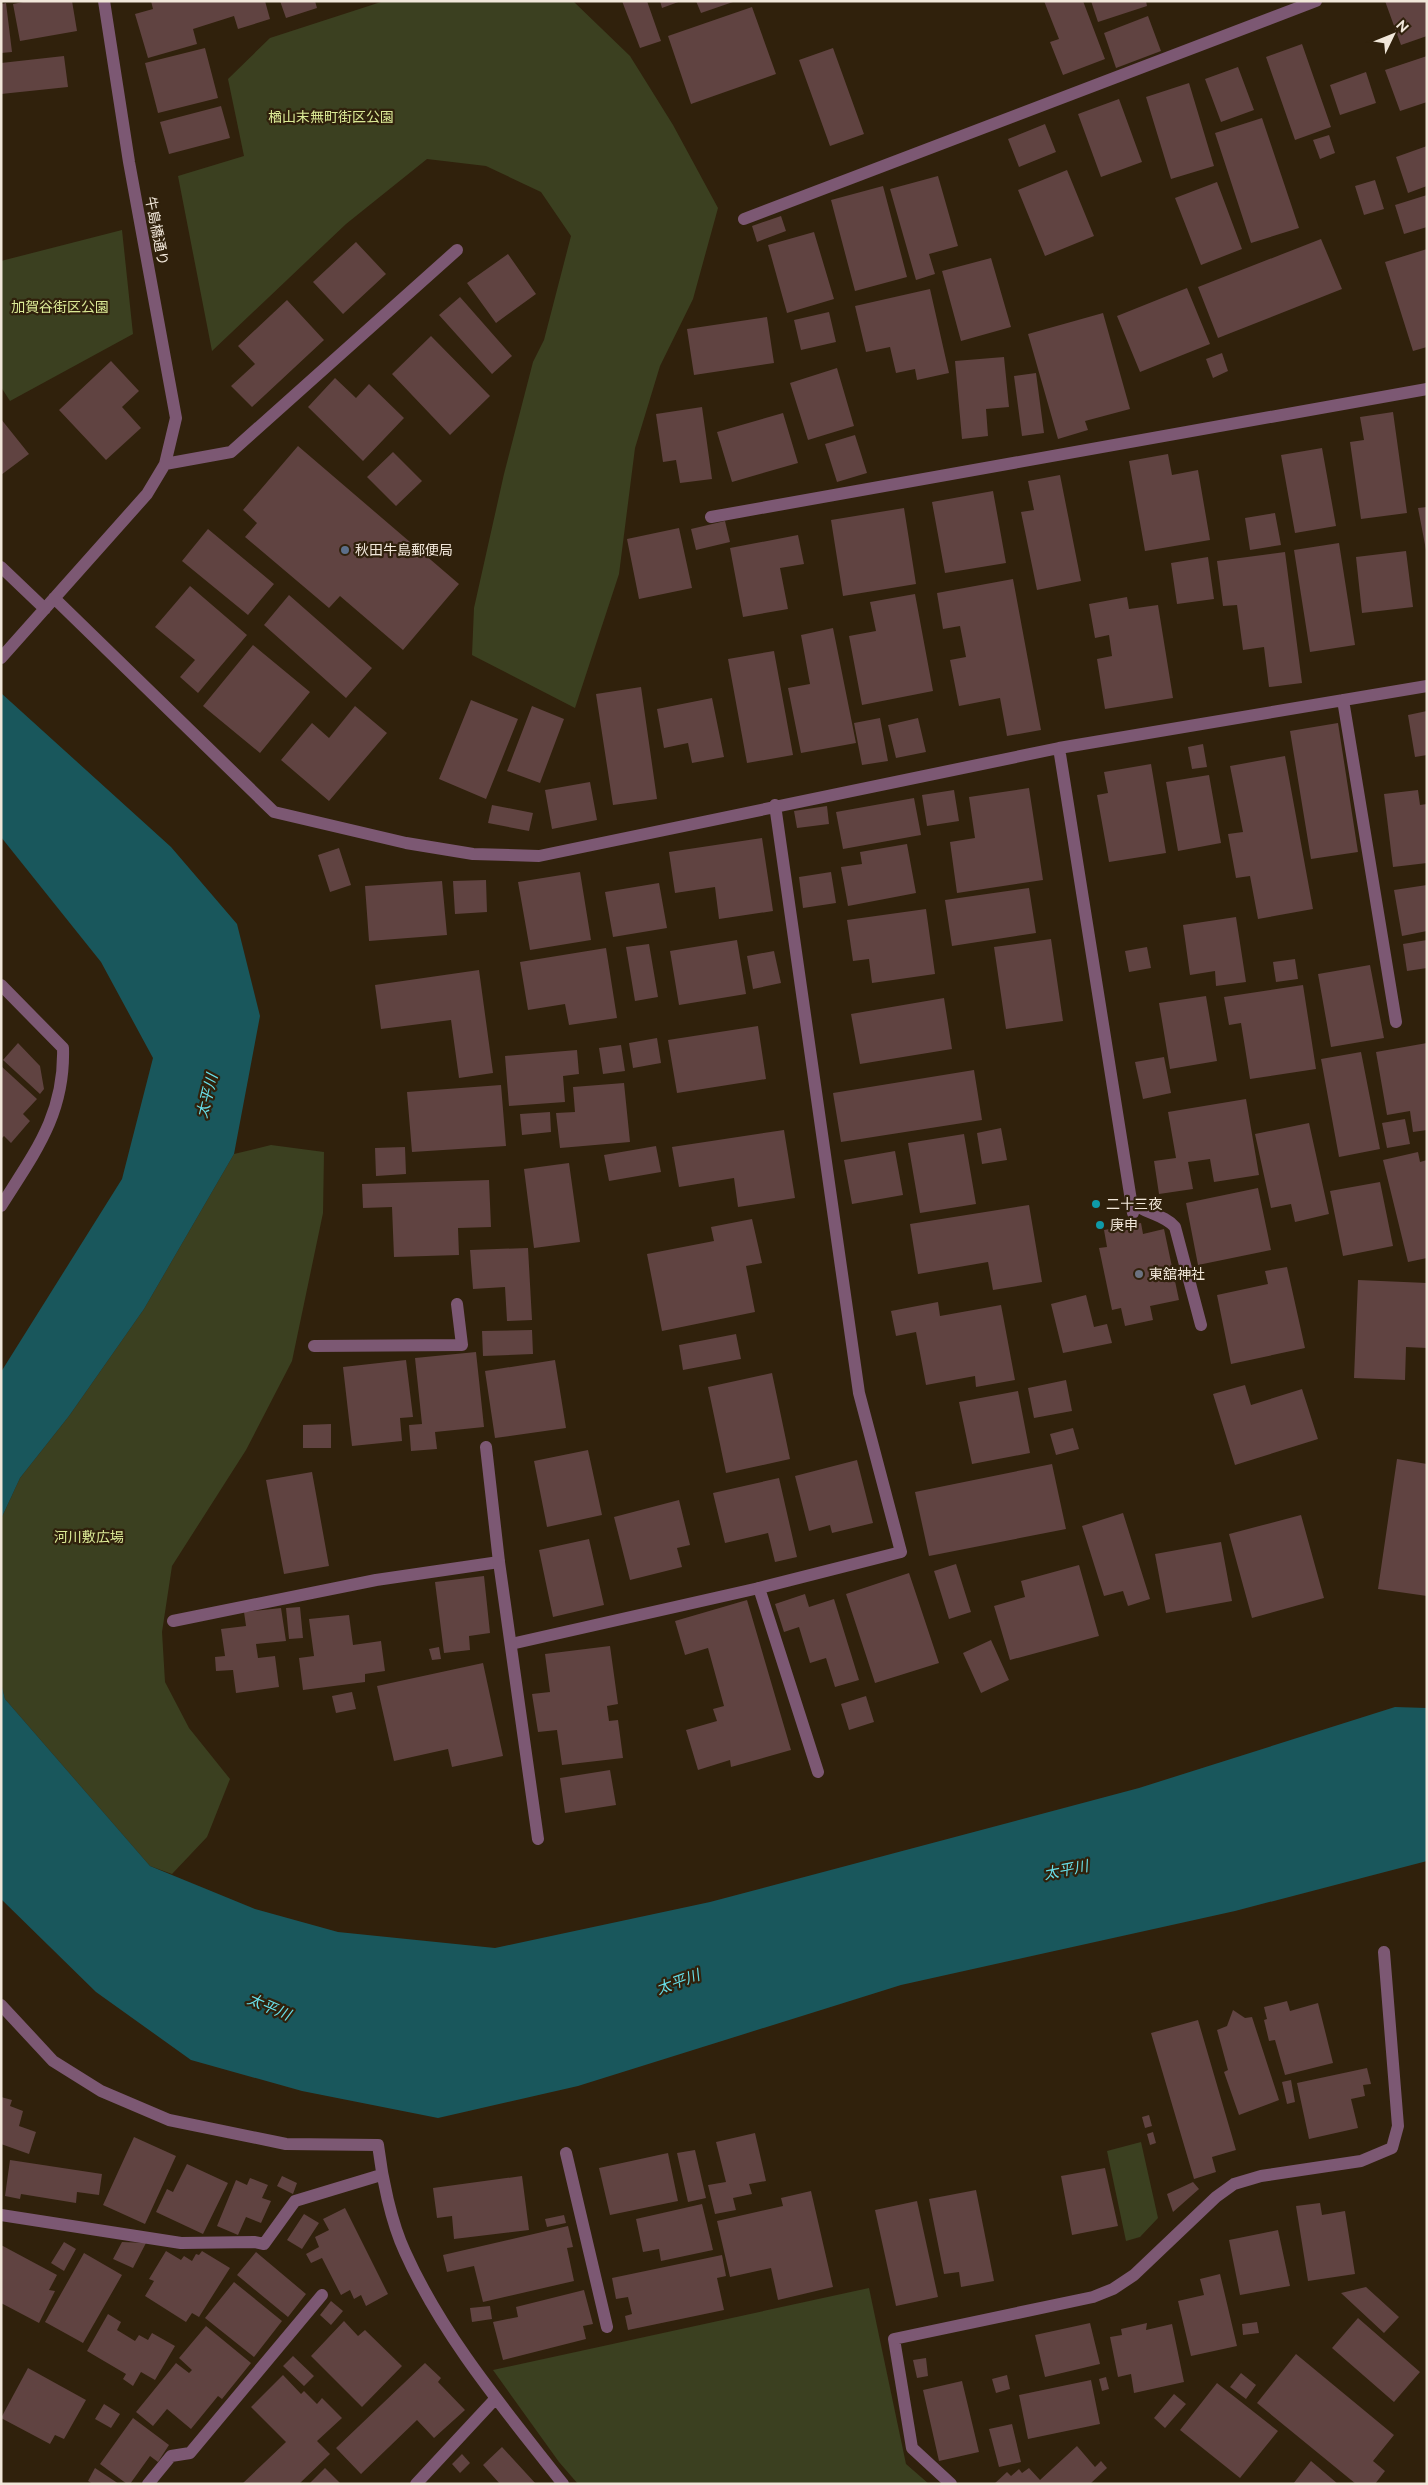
<svg xmlns="http://www.w3.org/2000/svg" width="1428" height="2485" font-family="Raleway,'Noto Sans JP',sans-serif">
<style>
.green{fill:#3b4020}
.water{fill:#19575c}
.building{fill:#604341}
.lines{fill:none;stroke-linecap:round;stroke-linejoin:round}
.service{stroke:#7c5873;stroke-width:12}
.minor{stroke:#7c5873;stroke-width:12}
.service-dot{fill:#5c6f8a;stroke:#30210c;stroke-width:2}
.culture-dot{fill:#0f9aa8;stroke:#30210c;stroke-width:2}
.worship-dot{fill:#6b7280;stroke:#30210c;stroke-width:2}
.labels{text-anchor:middle;dominant-baseline:central;stroke-width:4.5;stroke-linejoin:round;paint-order:stroke}
.park-label{font-size:14px;fill:#dbea96;stroke:#30210c}
.street-label{font-size:14px;fill:#f1e7da;stroke:#30210c}
.poi-label{font-size:14px;fill:#f1e7da;stroke:#30210c;text-anchor:start}
.water-label{font-size:15px;font-style:italic;fill:#68dfe9;stroke:#30210c}
</style>
<rect width="100%" height="100%" fill="#30210c"/>
<path class="green" d="M384,1H573L630,56L673,125L718,208L693,299L660,366L635,448L619,574L575,708L472,655L474,608L504,474L533,362L544,340L571,236L541,192L486,166L427,159L346,224L212,351L178,176L244,156L228,79L270,38Z
M122,230L133,334L10,401L1,387V261Z
M271,1145L324,1152L323,1213L292,1361L246,1450L172,1566L162,1632L165,1682L189,1728L230,1779L207,1837L172,1874L150,1866L5,1699L1,1683V1519L20,1478L69,1416L144,1309L234,1154Z
M1141,2142L1158,2218L1140,2237L1126,2241L1107,2151Z
M869,2288L906,2464L929,2484H578L559,2462L493,2370Z"/>
<path class="water" d="M1,693L171,847L237,924L260,1016L234,1154L144,1309L69,1416L20,1478L1,1519V1372L122,1179L153,1058L101,962L1,837Z
M1,1683L5,1699L150,1866L255,1909L338,1932L495,1948L710,1902L1139,1788L1395,1707L1427,1708V1861L1235,1911L901,1985L578,2086L438,2118L302,2091L191,2060L96,1992L1,1899Z"/>
<path class="building" d="M28,1H72L77,31L20,41L13,4Z
M151,1H265L270,19L238,29L234,16L193,29L197,44L148,58L135,14L153,9Z
M280,1H315L317,8L286,18Z
M622,1H647L661,41L640,48Z
M660,1H681L662,8Z
M696,1H733V2L701,13Z
M1044,1H1083L1105,59L1063,75L1050,42L1059,39Z
M1091,1H1146L1147,6L1098,22Z
M1385,1H1427V36L1401,45Z
M6,3L12,52L1,53V4Z
M752,7L776,74L691,104L668,36Z
M1148,16L1161,51L1116,68L1104,33Z
M1302,44L1331,127L1295,140L1266,57Z
M205,48L218,98L158,113L145,63Z
M833,48L864,134L830,146L799,60Z
M64,56L68,87L1,94V63Z
M1427,56V102L1400,111L1385,70Z
M1238,67L1254,110L1221,122L1205,79Z
M1366,72L1376,103L1340,115L1330,85Z
M1189,83L1214,166L1171,179L1146,97Z
M1119,99L1142,162L1101,177L1078,114Z
M221,106L230,138L169,154L160,122Z
M1262,118L1299,228L1251,243L1215,133Z
M1045,124L1056,152L1019,167L1008,139Z
M1329,135L1335,153L1320,159L1313,140Z
M1427,146V186L1408,193L1396,157Z
M1067,170L1094,236L1045,256L1018,190Z
M938,176L958,246L929,254L935,274L916,280L890,189Z
M1375,180L1384,209L1364,215L1355,186Z
M1217,182L1242,249L1201,265L1175,198Z
M883,186L907,277L855,291L831,200Z
M1427,195V227L1404,234L1395,205Z
M781,216L786,231L757,242L752,226Z
M814,232L834,299L787,313L768,245Z
M1321,239L1342,289L1218,338L1198,287Z
M356,242L386,274L343,314L313,282Z
M1427,249V347L1413,351L1385,262Z
M508,254L536,294L496,323L467,283Z
M991,258L1011,327L961,341L942,271Z
M1187,288L1210,344L1140,372L1117,316Z
M930,289L949,373L917,380L915,369L896,373L890,347L866,352L855,306Z
M460,297L512,356L492,374L439,315Z
M287,300L324,340L252,407L231,386L255,364L238,346Z
M829,312L836,342L801,350L794,320Z
M1103,313L1130,409L1085,421L1088,430L1058,439L1028,334Z
M767,317L774,363L694,375L687,329Z
M431,336L490,396L450,435L392,374Z
M1222,353L1228,371L1213,378L1206,359Z
M1004,357L1009,407L986,409L988,436L962,439L955,361Z
M111,361L139,391L122,407L141,428L106,460L59,410Z
M837,368L854,426L808,440L790,383Z
M1036,373L1044,433L1022,436L1014,376Z
M335,378L356,398L369,384L404,418L363,461L308,407Z
M702,407L712,479L680,483L676,460L663,462L656,414Z
M1393,412L1407,513L1361,519L1350,442L1364,440L1360,417Z
M783,413L798,463L732,482L717,432Z
M1,419L29,454L1,475Z
M855,435L867,473L837,482L825,444Z
M298,446L459,584L403,650L340,596L329,608L245,537L257,523L243,510Z
M1322,448L1336,526L1295,533L1281,455Z
M393,452L422,481L396,506L367,477Z
M1168,454L1172,475L1198,470L1210,540L1145,551L1129,461Z
M1060,475L1081,581L1037,590L1021,512L1034,510L1028,481Z
M993,491L1006,563L945,573L932,502Z
M1427,507V550H1426L1418,508Z
M904,508L916,584L843,596L831,520Z
M1275,513L1281,545L1250,550L1245,518Z
M725,521L730,542L696,550L691,529Z
M679,528L692,588L639,599L627,539Z
M208,529L274,584L248,615L182,561Z
M798,535L804,564L780,568L788,609L743,617L730,548Z
M1339,543L1355,645L1310,652L1294,550Z
M1406,551L1413,607L1362,613L1356,557Z
M1285,552L1302,683L1269,687L1264,647L1243,650L1237,605L1223,606L1217,561Z
M1208,557L1214,599L1177,604L1171,563Z
M1013,579L1041,730L1007,736L1000,698L959,706L950,660L966,657L960,626L943,629L937,593Z
M190,586L247,635L198,693L180,677L195,660L155,627Z
M915,594L933,691L862,705L849,636L876,631L870,602Z
M289,595L372,668L346,698L264,625Z
M1127,597L1129,609L1158,605L1173,698L1105,709L1097,659L1112,656L1109,635L1095,638L1089,604Z
M833,628L856,743L801,753L788,688L810,684L801,635Z
M253,645L310,692L260,753L203,706Z
M774,651L793,755L747,763L728,659Z
M641,687L657,799L613,805L596,694Z
M712,698L724,757L692,763L688,743L664,748L657,709Z
M471,700L518,719L486,799L439,779Z
M355,706L387,733L329,801L281,760L312,723L329,738Z
M532,706L564,719L540,783L507,771Z
M1427,711V755L1415,757L1408,715Z
M880,718L888,761L862,765L854,723Z
M918,718L926,752L896,758L888,725Z
M1338,723L1358,852L1311,859L1290,731Z
M1203,744L1207,767L1192,769L1188,747Z
M1285,756L1313,909L1258,919L1250,876L1236,878L1228,834L1243,832L1230,766Z
M1151,764L1166,853L1109,862L1097,795L1108,793L1104,772Z
M1209,775L1221,843L1178,851L1166,782Z
M590,782L597,820L552,829L545,790Z
M1029,788L1043,880L957,893L950,842L975,838L969,797Z
M954,790L959,821L927,826L922,795Z
M1418,790L1420,805L1427,804V863L1393,867L1384,794Z
M914,798L921,835L843,849L836,812Z
M492,805L533,813L529,831L488,823Z
M827,806L829,824L797,828L794,811Z
M762,838L773,911L719,919L715,887L675,893L669,852Z
M907,844L916,893L848,906L841,867L862,864L860,852Z
M339,848L351,885L330,892L318,855Z
M580,872L591,940L530,950L518,882Z
M831,872L836,903L803,908L799,877Z
M486,880L487,912L455,914L453,881Z
M442,881L447,935L369,941L365,886Z
M659,883L667,928L613,937L605,892Z
M1427,885V931L1402,936L1394,890Z
M1029,888L1036,933L952,946L945,900Z
M926,909L935,974L872,983L869,959L853,961L847,920Z
M1236,917L1246,982L1216,986L1215,971L1190,975L1183,925Z
M1051,939L1063,1021L1006,1029L994,947Z
M737,940L746,994L679,1005L670,951Z
M1427,940V968L1407,971L1403,944Z
M649,944L658,997L635,1001L626,947Z
M1147,947L1151,968L1129,972L1125,951Z
M606,948L617,1018L569,1025L565,1004L528,1010L520,962Z
M774,951L781,983L753,989L747,956Z
M1295,959L1298,979L1276,982L1273,962Z
M1370,965L1384,1038L1331,1047L1318,974Z
M479,970L493,1073L459,1078L451,1020L381,1029L375,985Z
M1303,985L1316,1069L1250,1079L1241,1023L1229,1025L1224,997Z
M1206,996L1217,1061L1170,1069L1159,1003Z
M944,998L952,1049L860,1064L851,1014Z
M758,1026L766,1079L677,1093L668,1040Z
M657,1038L661,1063L633,1068L629,1043Z
M18,1043L40,1066L44,1089L40,1094L3,1060Z
M1427,1043V1130L1413,1132L1410,1111L1387,1115L1376,1052Z
M621,1045L625,1071L603,1074L599,1048Z
M577,1050L579,1074L563,1076L565,1102L509,1106L505,1056Z
M1361,1052L1380,1149L1339,1157L1321,1059Z
M1164,1057L1171,1093L1143,1099L1135,1062Z
M1,1066L37,1099L23,1114L30,1121L11,1143L4,1136L1,1139Z
M974,1070L982,1120L841,1142L833,1093Z
M624,1083L630,1142L560,1148L556,1113L575,1112L573,1087Z
M501,1085L506,1146L412,1152L407,1092Z
M1246,1099L1259,1175L1214,1182L1210,1159L1188,1162L1193,1189L1159,1194L1154,1161L1176,1158L1168,1112Z
M550,1112L551,1132L522,1135L520,1114Z
M1405,1119L1410,1144L1387,1148L1382,1123Z
M1309,1123L1329,1214L1295,1222L1291,1204L1271,1208L1255,1134Z
M1001,1128L1007,1160L982,1164L977,1133Z
M784,1130L795,1198L738,1207L734,1178L679,1187L672,1147Z
M964,1134L976,1204L920,1213L908,1143Z
M656,1146L661,1172L609,1181L604,1155Z
M405,1147L406,1174L376,1176L375,1148Z
M895,1151L903,1195L852,1204L844,1160Z
M1418,1152L1420,1162L1427,1160V1258L1408,1262L1383,1160Z
M569,1163L580,1242L534,1248L524,1169Z
M489,1180L491,1227L458,1228L459,1255L394,1257L392,1207L363,1208L362,1184Z
M1380,1182L1393,1246L1343,1256L1330,1191Z
M1258,1188L1271,1250L1198,1265L1186,1203Z
M1029,1205L1042,1282L993,1290L988,1262L918,1274L910,1224Z
M752,1219L762,1263L746,1266L755,1312L662,1331L647,1254L714,1241L711,1227Z
M1141,1223L1143,1234L1164,1229L1179,1300L1150,1306L1153,1320L1125,1326L1121,1308L1112,1310L1099,1248L1107,1247L1104,1230Z
M528,1248L532,1320L507,1321L505,1287L473,1289L470,1250Z
M1287,1267L1305,1348L1231,1364L1217,1295L1268,1284L1265,1271Z
M1358,1280L1427,1283V1348L1406,1347L1405,1380L1354,1378Z
M1086,1295L1094,1327L1107,1324L1112,1343L1063,1353L1051,1304Z
M938,1302L940,1316L1001,1305L1015,1380L976,1387L975,1376L926,1385L916,1332L896,1336L891,1311Z
M532,1330L533,1354L483,1356L482,1331Z
M736,1334L741,1359L683,1370L679,1345Z
M476,1352L484,1427L435,1432L437,1449L411,1451L409,1425L422,1424L415,1358Z
M406,1360L413,1417L400,1418L402,1441L352,1446L343,1367Z
M555,1360L566,1428L495,1438L485,1371Z
M772,1373L790,1459L726,1473L708,1387Z
M1066,1380L1072,1411L1034,1418L1028,1388Z
M1245,1385L1251,1405L1302,1389L1318,1439L1235,1465L1213,1394Z
M1018,1391L1030,1453L972,1464L959,1402Z
M331,1424V1448H303V1425Z
M1073,1428L1079,1449L1056,1455L1050,1434Z
M588,1450L602,1515L547,1527L534,1461Z
M1397,1459L1427,1464V1596L1378,1589Z
M857,1460L873,1523L832,1533L830,1525L809,1531L795,1476Z
M1052,1464L1066,1529L929,1556L915,1492Z
M312,1472L329,1566L284,1574L266,1480Z
M779,1478L797,1557L775,1562L768,1533L725,1543L713,1493Z
M679,1500L690,1545L677,1548L682,1567L630,1580L614,1517Z
M1123,1513L1150,1599L1128,1606L1123,1591L1104,1596L1082,1526Z
M1301,1515L1324,1598L1252,1618L1229,1534Z
M589,1539L604,1605L553,1617L539,1550Z
M1221,1542L1232,1601L1166,1613L1155,1554Z
M956,1564L971,1612L949,1619L934,1571Z
M1079,1565L1099,1636L1010,1660L994,1606L1025,1597L1021,1581Z
M909,1573L939,1663L875,1683L846,1594Z
M484,1576L490,1633L469,1636L470,1650L444,1653L435,1582Z
M805,1594L809,1607L834,1599L859,1680L835,1687L826,1658L810,1663L799,1627L784,1632L775,1604Z
M747,1600L791,1750L731,1767L730,1760L698,1770L686,1730L717,1721L713,1709L724,1706L708,1648L685,1655L675,1621Z
M300,1607L303,1638L289,1639L286,1608Z
M281,1608L286,1641L256,1644L258,1658L275,1656L279,1687L236,1693L233,1670L216,1671L215,1657L225,1656L221,1629L246,1626L244,1612Z
M349,1615L353,1645L381,1641L385,1671L365,1674V1682L303,1690L299,1658L314,1656L309,1619Z
M991,1640L1009,1680L981,1693L963,1653Z
M610,1646L618,1704L607,1706L609,1721L618,1720L623,1758L562,1765L557,1730L538,1732L532,1694L550,1692L545,1654Z
M439,1647L441,1659L432,1660L429,1649Z
M483,1663L503,1756L452,1767L448,1749L394,1761L377,1686Z
M352,1692L356,1709L336,1713L332,1696Z
M866,1696L874,1722L849,1730L841,1704Z
M610,1770L616,1805L565,1813L560,1778Z
M1287,2001L1290,2011L1318,2003L1333,2063L1285,2075L1275,2040L1269,2041L1264,2020L1267,2019L1264,2007Z
M1233,2010L1245,2018L1252,2017L1279,2100L1239,2115L1224,2072L1228,2070L1217,2030L1227,2026Z
M1198,2020L1236,2150L1212,2157L1216,2172L1194,2179L1151,2033Z
M1367,2068L1371,2084L1363,2085L1365,2096L1351,2099L1358,2128L1309,2139L1297,2083Z
M1291,2080L1295,2102L1287,2104L1282,2082Z
M1,2097L12,2100L10,2106L23,2111L19,2126L36,2132L29,2154L1,2144Z
M1149,2115L1152,2126L1145,2128L1142,2117Z
M1153,2132L1156,2143L1150,2145L1147,2134Z
M755,2133L766,2181L749,2184L752,2194L733,2198L736,2210L715,2214L708,2185L726,2182L716,2142Z
M134,2137L176,2156L145,2224L103,2205Z
M695,2150L706,2198L688,2202L677,2153Z
M668,2153L678,2201L610,2215L599,2168Z
M10,2160L102,2174L99,2195L77,2192L76,2203L21,2194L20,2199L5,2196Z
M187,2164L228,2183L203,2234L156,2212L167,2189L173,2192Z
M1105,2168L1118,2226L1072,2235L1061,2176Z
M282,2176L297,2183L293,2194L277,2186Z
M522,2176L529,2230L454,2239L452,2216L437,2218L433,2188Z
M250,2178L268,2185L262,2198L271,2201L261,2223L246,2217L238,2235L217,2226L236,2180L247,2185Z
M1193,2182L1199,2189L1173,2212L1167,2194Z
M976,2190L994,2281L961,2287L959,2272L944,2274L929,2199Z
M811,2191L833,2287L778,2300L771,2268L730,2277L717,2221L783,2206L781,2198Z
M917,2201L938,2297L896,2306L875,2210Z
M1320,2203L1322,2215L1345,2211L1355,2274L1308,2281L1296,2206Z
M702,2204L713,2250L661,2261L659,2249L643,2252L636,2219Z
M345,2208L388,2294L366,2306L361,2295L354,2299L350,2290L341,2295L322,2258L311,2263L306,2254L319,2247L315,2237L329,2230L323,2219Z
M304,2214L319,2223L302,2249L287,2240Z
M564,2215L566,2223L547,2227L545,2219Z
M568,2226L573,2247L567,2248L574,2281L483,2302L474,2266L447,2272L443,2255Z
M1278,2230L1290,2286L1240,2295L1229,2240Z
M64,2242L76,2249L64,2271L51,2263Z
M122,2242L146,2243L133,2268L113,2259Z
M1,2245L57,2275L49,2290L55,2291L39,2323L1,2303Z
M166,2251L181,2260L184,2256L192,2261L196,2254L199,2255L202,2251L230,2268L199,2317L192,2313L186,2322L145,2296L154,2281L149,2279Z
M256,2252L306,2294L288,2317L237,2275Z
M84,2253L122,2275L83,2343L45,2322Z
M722,2255L726,2276L717,2278L724,2310L628,2330L625,2316L632,2314L628,2297L616,2299L612,2278Z
M1220,2274L1237,2346L1191,2356L1178,2301L1204,2295L1200,2279Z
M234,2282L282,2321L254,2357L205,2318Z
M1366,2287L1399,2317L1384,2333L1341,2293Z
M584,2290L593,2324L583,2326L586,2339L503,2360L493,2322L518,2317L516,2307Z
M331,2301L343,2311L331,2325L320,2315Z
M490,2306L492,2319L472,2322L470,2308Z
M108,2314L121,2322L117,2330L135,2341L139,2335L148,2340L152,2333L175,2346L155,2380L141,2372L133,2386L123,2379L126,2374L87,2351Z
M1358,2318L1420,2372L1394,2402L1332,2348Z
M344,2321L358,2336L365,2330L402,2366L362,2407L311,2356Z
M1257,2322L1259,2333L1243,2335L1242,2324Z
M1090,2323L1100,2364L1045,2377L1035,2335Z
M1147,2323L1146,2330L1172,2324L1184,2382L1134,2393L1131,2374L1118,2377L1110,2337L1122,2335L1121,2329Z
M206,2326L251,2363L222,2399L218,2396L191,2429L167,2409L153,2426L136,2412L176,2363L189,2373L192,2370L179,2358Z
M1296,2354L1394,2435L1373,2461L1385,2471L1375,2484H1356L1257,2403Z
M293,2356L314,2376L304,2386L283,2366Z
M926,2358L928,2376L917,2378L913,2360Z
M425,2363L441,2378L438,2382L465,2410L434,2438L417,2420L361,2474L336,2448Z
M28,2368L86,2400L64,2439L55,2435L50,2444L1,2418Z
M1241,2373L1256,2385L1246,2399L1230,2387Z
M283,2375L301,2394L304,2391L317,2404L322,2398L342,2418L317,2441L330,2454L299,2484H242L286,2442L251,2407Z
M1007,2375L1010,2389L996,2393L992,2379Z
M1106,2377L1109,2389L1102,2391L1099,2379Z
M1091,2380L1100,2424L1028,2439L1019,2395Z
M962,2381L979,2452L939,2461L923,2390Z
M1217,2383L1278,2431L1240,2478L1180,2430Z
M1174,2394L1186,2404L1165,2428L1154,2418Z
M104,2404L120,2414L111,2428L95,2419Z
M133,2418L169,2445L158,2462L150,2456L130,2484H127L100,2464Z
M1012,2424L1021,2462L999,2467L989,2429Z
M1077,2446L1095,2467L1101,2461L1107,2468L1090,2484H994L1007,2472L1011,2476L1019,2469L1022,2473L1029,2468L1040,2480Z
M502,2447L536,2484H500L483,2465Z
M462,2454L470,2463L460,2473L452,2464Z
M1311,2461L1338,2484H1293Z
M95,2468L119,2484H93L88,2481Z
M325,2468L341,2484H309Z"/>
<g class="lines">
<path class="service" d="M173,1621L376,1580L499,1562
M511,1644L759,1588"/>
<path class="minor" d="M744,219L1316,1
M165,464L231,452L457,250
M711,517L1427,389
M1,567L45,609
M54,598L274,812L406,843L473,854L539,856L1059,748L1427,686
M1,658L147,494L165,464L176,418L129,162L104,1
M1343,700L1396,1022
M1059,748L1133,1213
M775,805L859,1393L901,1552L759,1588L818,1772
M1,985L63,1048C65,1114 35,1152 1,1206
M1131,1201C1146,1215 1162,1213 1175,1227L1201,1325
M314,1346L462,1345L457,1304
M486,1447L499,1562L538,1839
M1,2005L53,2061L101,2091L169,2120L286,2144L378,2145C382,2178 391,2222 405,2252C443,2337 506,2411 563,2484
M566,2153L607,2327
M1,2215L181,2243L254,2242L264,2244L295,2201L381,2175
M148,2484L171,2456L190,2453L322,2295
M416,2484L496,2398
M951,2484L912,2448L894,2339L1093,2297L1113,2289L1134,2275L1216,2197L1234,2184L1261,2176L1361,2161L1392,2148L1398,2126L1384,1952"/>
</g>
<circle class="service-dot" cx="345" cy="550" r="5"/>
<g class="culture-dot">
<circle cx="1096" cy="1204" r="5"/>
<circle cx="1100" cy="1225" r="5"/>
</g>
<circle class="worship-dot" cx="1139" cy="1274" r="5"/>
<g class="labels">
<g class="park-label">
<text x="331" y="117">楢山末無町街区公園</text>
<text x="60" y="307">加賀谷街区公園</text>
<text x="89" y="1537">河川敷広場</text>
</g>
<g class="street-label">
<text transform="translate(157 231) rotate(79)">牛島橋通り</text>
</g>
<g class="poi-label">
<text x="355" y="550">秋田牛島郵便局</text>
<text x="1106" y="1204">二十三夜</text>
<text x="1110" y="1225">庚申</text>
<text x="1149" y="1274">東舘神社</text>
</g>
<g class="water-label">
<text transform="translate(207 1096) rotate(-76)">太平川</text>
<text transform="translate(1066 1870) rotate(-11)">太平川</text>
<text transform="translate(678 1982) rotate(-20)">太平川</text>
<text transform="translate(269 2007) rotate(23)">太平川</text>
</g>
</g>
<rect width="1428" height="2485" fill="none" stroke="#f1e7da" stroke-width="5"/>
<g transform="translate(1393 35) rotate(47)" stroke="#30210c" stroke-width="4" paint-order="stroke">
<path d="M0-4L9 19L0 12L-9 19Z" fill="#f1e7da"/>
<text y="-8" font-size="14" font-weight="bold" text-anchor="middle" fill="#f1e7da">N</text>
</g>
</svg>
